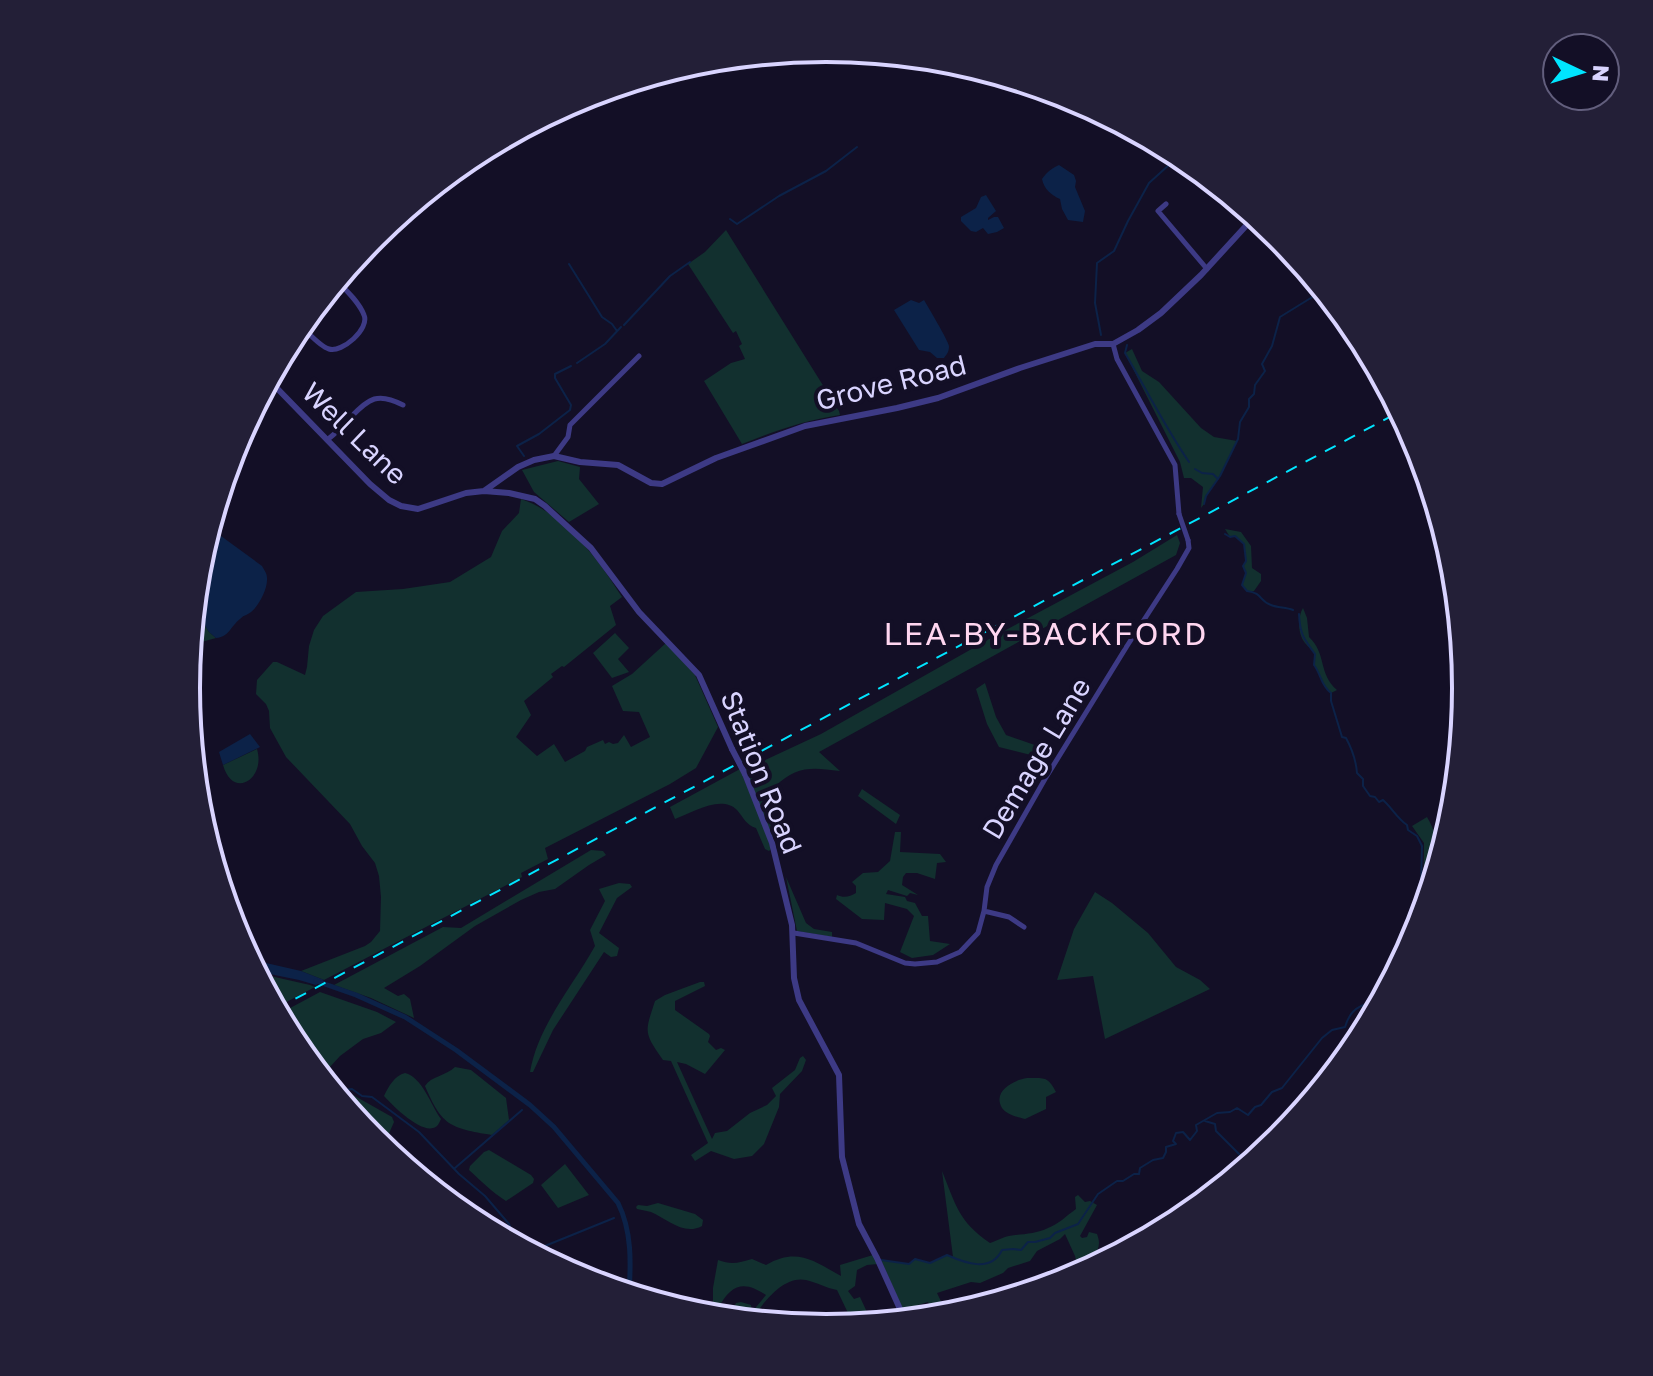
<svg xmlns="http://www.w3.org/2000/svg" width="1653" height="1376" font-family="'Golos Text',sans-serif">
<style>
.green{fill:#12302f}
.water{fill:#0c2248}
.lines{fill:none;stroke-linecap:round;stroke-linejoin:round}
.stream{stroke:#0c2248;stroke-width:2}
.canal{stroke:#0c2248;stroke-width:5}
.minor{stroke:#3d3a85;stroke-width:5}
.tertiary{stroke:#3d3a85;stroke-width:6}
.rail{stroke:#00e5ff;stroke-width:2;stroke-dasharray:12 10;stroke-linecap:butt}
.minor-bridge{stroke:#3d3a85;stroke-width:5}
.tertiary-bridge{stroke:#3d3a85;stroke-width:6}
.labels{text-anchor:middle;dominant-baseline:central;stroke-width:8;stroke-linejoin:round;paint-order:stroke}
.street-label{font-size:28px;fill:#d9d4ff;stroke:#130f26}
.quarter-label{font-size:32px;letter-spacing:2px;fill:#ffd6f0;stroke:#130f26}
.rim{fill:none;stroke:#d9d4ff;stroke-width:4}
</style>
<rect width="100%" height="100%" fill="#130f26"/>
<path class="green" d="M726,230L839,411L840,415C805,420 775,431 742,444L704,381L731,363L745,359L739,346L742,344L736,331L733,333L688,264L705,252Z
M1132,349L1142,371L1159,382L1201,428L1214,437L1237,441L1220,476L1206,496L1204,504L1201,508L1203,487L1191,478H1184L1180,462L1125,353Z
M558,461L580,467L579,479L599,504L569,522L534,492L522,470Z
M521,499C565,514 598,559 622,597L610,606L616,625L564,667L562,666L551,674L553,677L524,701L531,715L516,737L537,756L554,744L565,762L585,751L587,747L603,740L605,744L609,742L613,744L618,743L624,735L631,747L650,737L639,712L623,711L612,686L632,674L666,643L695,675L718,727L696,768L670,784L545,848L548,859L521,873L522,877L324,980L301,971L365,946L371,942L380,931L381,897L379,876L375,863L362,846L350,824L286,757L270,728L269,711L266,704L256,694L257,680L273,662H277L305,675L307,667L309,646L314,630L323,616L356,592L403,589L450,582L491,557L502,531L519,513Z
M1225,529L1241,532L1251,546L1252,568L1261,574V581L1254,591H1247L1242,585L1246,573L1243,566L1246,561L1244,544L1235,536L1230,537Z
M1177,535L1180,543L1176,555L819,752L840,771C810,767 797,766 774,787L773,839L746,769L821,734L1000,633L1133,562Z
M194,608L209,632L216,638L191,645Z
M1303,608L1307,618L1309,637C1327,654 1318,674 1337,690L1331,693C1321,686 1321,674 1314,665L1315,654C1312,650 1308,647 1305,643C1298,634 1297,618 1303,608Z
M615,633L629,648L618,659L629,672L612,678L593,653Z
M985,683L996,717L1006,735L1055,752L1051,760L999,747L987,724L976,689Z
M257,749C266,779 233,800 223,765Z
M740,769L765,830L771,849L769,851L765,849L756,828C746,825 744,818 737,810C721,794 692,813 675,819L670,807Z
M862,789L900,815L896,824L858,796Z
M1427,817C1448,852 1434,880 1423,915L1424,843L1412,826Z
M895,832H901L900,852L940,854L946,862L937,863L935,879L917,873H906L903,877L902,885L918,895L910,893L907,896L888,890L886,894L905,897L907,901L915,903L922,916H928L930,941L950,944L933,955L912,958L900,952L914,916L907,909L885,903L884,920L862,919L836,899L837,895C843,898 850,897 856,893V886L852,882L863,873L878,872L890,861Z
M591,850L603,851L606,855L589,865L555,889L539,892L521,900L475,926L420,966L384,988L398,996L404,994L410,999L414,1018L371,998L334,985L443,927L461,928Z
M786,877L806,923L814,929L832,932V937L797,931Z
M619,883L630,884L632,887L617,898L599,933L619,948L617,956L611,957L604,952L553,1030L533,1072H530C538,1026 572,987 595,946L590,930L605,901L599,889Z
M1095,892L1112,903L1148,933L1176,967L1200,980L1210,989L1105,1039L1093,976L1057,980L1074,929Z
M257,973L310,985L315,987L275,1008Z
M700,982H704L705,986L675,1001V1010L709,1034L710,1036L708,1042L716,1050L721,1048L725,1050L705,1074L686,1064L677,1062L712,1139L715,1133L727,1131L750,1113L767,1105L776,1096L772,1088L795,1070L800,1058L803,1056L806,1060L802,1071L780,1094L779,1107L764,1144L752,1156L734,1159L711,1151L695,1161L691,1155L708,1143L671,1061L663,1060C643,1032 645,1032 655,1001L665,995Z
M320,992L377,1012L396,1022L381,1033L363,1039L340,1056L329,1068H315L305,1056V1034L293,1040L279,1014Z
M455,1067L471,1070L506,1098L509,1120L492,1135C450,1128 442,1126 425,1086C431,1076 446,1076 455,1067Z
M405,1073C422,1077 431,1105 441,1119C439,1123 438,1127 433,1128C419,1132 392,1105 384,1096C388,1087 395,1075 405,1073Z
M1027,1078C1044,1078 1048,1076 1056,1092L1046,1097V1109L1025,1119C1018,1117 1007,1115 1002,1108C992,1091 1014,1080 1027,1078Z
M342,1095H353L392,1117L394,1122L387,1138L381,1143L374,1140L338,1097Z
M489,1150L531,1175L534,1179L533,1183L506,1201C492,1192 481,1181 469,1170L470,1166L484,1152Z
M565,1164L589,1195L558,1208L541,1185Z
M942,1171C956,1205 958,1221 990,1243C996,1241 1003,1237 1009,1236C1022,1234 1036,1234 1048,1228C1059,1224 1066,1216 1076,1209L1075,1197L1078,1195L1085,1202L1090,1201L1097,1205L1080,1236L1082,1238L1087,1237L1089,1232L1097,1234C1100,1242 1100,1248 1094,1255L1096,1258L1114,1257L1068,1280L1066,1275L1077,1264L1075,1256L1065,1234L1060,1239L1037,1251L1030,1261L1008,1268L1003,1273L980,1283L971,1282L937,1293L948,1316L935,1317L928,1302L918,1305L917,1316L911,1317L906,1316L881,1260L909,1264L915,1259L930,1263L947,1255L953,1257Z
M462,1199C477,1208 493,1220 500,1236L471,1220L456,1208Z
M658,1203L695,1214L703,1220L702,1226C684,1236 667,1219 651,1212C647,1211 642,1210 637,1209L636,1207L638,1205L647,1206Z
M873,1255L878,1264L867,1265L857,1270L855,1286L848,1291L854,1299L860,1297L872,1323L847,1326L845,1320L848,1313L837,1290C826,1288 816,1282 806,1280C783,1275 762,1304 751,1321L735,1319L732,1311L736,1303L741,1302L751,1305L752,1312L766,1295C755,1288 742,1281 730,1292C723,1298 721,1306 713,1311V1288L718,1260C731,1265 739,1263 752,1259L766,1265C797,1247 814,1261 841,1276L840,1265Z"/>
<path class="water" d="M1059,165L1074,175L1076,181L1075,187L1085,211L1083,222L1068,220L1062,209L1060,199C1051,195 1044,189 1042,179C1047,172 1052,168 1059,165Z
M986,195L996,211L988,218V220L994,217H998L1004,228L997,232L988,234L983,228L976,232L971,231L961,221V217L976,208L981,197Z
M911,300L919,303L924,300C928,307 948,340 949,346C949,352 947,354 944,358H937L930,352L919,350L894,310Z
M210,528L262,566C264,570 267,573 267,578C268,588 259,606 251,612C246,616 245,614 240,619C230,627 229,637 216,638L209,632L194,608L199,563Z
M250,734L260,747L223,765L219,752Z
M249,959L301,971L324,980L316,985L299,980L255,971Z"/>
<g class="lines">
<path class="stream" d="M730,219L737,224L779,196L826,171L857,147
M569,264L602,317L612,324L617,331
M624,325L670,276L690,262
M1101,335L1095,303L1097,263L1114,251L1128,221L1149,183L1180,155
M1127,345L1125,353C1146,389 1165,427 1189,462
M577,363L605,344L621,327
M524,456L517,446L539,434L570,410L571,405L555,378V374L571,366
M1195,469L1202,473L1213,474L1218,479
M1204,504L1206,496L1220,476L1238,439L1240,422L1249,407V399L1254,394L1255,385L1265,371L1262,364L1272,346L1280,317L1314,296L1322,288
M1225,534L1230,537L1235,536L1244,544L1246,561L1243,566L1246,573L1242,585L1247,591C1263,593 1259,601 1271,605C1278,608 1286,607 1293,610
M1299,614C1300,635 1304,639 1315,654L1314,665C1321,674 1321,686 1331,693V701L1342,737L1346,738C1352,749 1356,760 1357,773L1363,779V786L1370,796L1375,797L1379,802L1383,800C1392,808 1397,818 1407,825L1408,830L1417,836L1422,846L1420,927
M333,1091L352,1089L362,1096L372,1097L419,1132L459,1174L485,1196L509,1224L518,1245
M1205,1121L1215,1124L1216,1131L1250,1165
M455,1168L522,1110
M530,1252L614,1218
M881,1260L909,1264L915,1259L930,1263L947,1255C965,1263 991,1273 1002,1250L1013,1249L1021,1250L1028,1242H1035L1050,1238L1055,1233L1078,1224L1098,1194L1117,1181H1123L1134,1174H1139L1140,1168L1153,1160L1163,1158L1166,1152V1147L1176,1144L1173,1141L1176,1133L1183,1132L1190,1140L1197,1131L1196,1125L1217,1113L1230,1112L1237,1108L1248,1115L1255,1107L1261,1105L1272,1092L1282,1088L1322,1038L1332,1030L1345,1027C1349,1014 1355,1007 1367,1004L1370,997L1377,999L1387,991"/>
<path class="canal" d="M316,981L356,995L405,1017L456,1050L530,1105L554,1127L618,1203C632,1231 631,1263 629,1294"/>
<path class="minor" d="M1166,204L1158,211L1207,269
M300,325C308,332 319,346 329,349C342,353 370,329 364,315C359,302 346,290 337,281
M1113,344L1117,359L1175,465L1179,514
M327,440C336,433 344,425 351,417C369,398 378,392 403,405
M554,456L568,437L570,425L639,356
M984,911L1009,917L1024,927
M794,933L856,943L905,963L915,964L937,962L960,952L978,933L984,911L987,887L996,865L1045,779L1127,646L1177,569L1189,548L1188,540"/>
<path class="tertiary" d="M269,380L370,484L389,500L401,506L418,509L466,493L484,491L509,493L535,499L545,506L591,548L639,612L699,675L732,749
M484,491L518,467L534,460L554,456L580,462L618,465L651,483L662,484L716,458L805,426L897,408L938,398L1020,368L1095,344H1113L1138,330L1161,313L1201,275L1255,216
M745,774L772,843L792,925L794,978L799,1000L839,1075L842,1157L859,1224L877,1258L905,1320"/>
<path class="rail" d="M276,1009L1401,411"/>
<path class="minor-bridge" d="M1179,514L1188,540"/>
<path class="tertiary-bridge" d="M732,749L745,774"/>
</g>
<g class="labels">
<g class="street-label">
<text transform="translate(891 382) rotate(-14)">Grove Road</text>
<text transform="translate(355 433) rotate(44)">Well Lane</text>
<text transform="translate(1036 758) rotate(-59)">Demage Lane</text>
<text transform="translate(762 772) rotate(68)">Station Road</text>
</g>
<g class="quarter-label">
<text x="1046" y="633">LEA-BY-BACKFORD</text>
</g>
</g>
<path d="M0 0H1653V1376H0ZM200 688a626 626 0 1 1 1252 0a626 626 0 1 1-1252 0Z" fill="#231f37" fill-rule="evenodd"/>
<path class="rim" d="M200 688a626 626 0 1 1 1252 0a626 626 0 1 1-1252 0Z"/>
<g transform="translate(1581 72) rotate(94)"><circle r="38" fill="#130f26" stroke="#625e7d" stroke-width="2"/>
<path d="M0-6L14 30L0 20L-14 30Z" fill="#00e5ff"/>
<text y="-12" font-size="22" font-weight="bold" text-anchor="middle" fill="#d9d4ff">N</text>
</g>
</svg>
